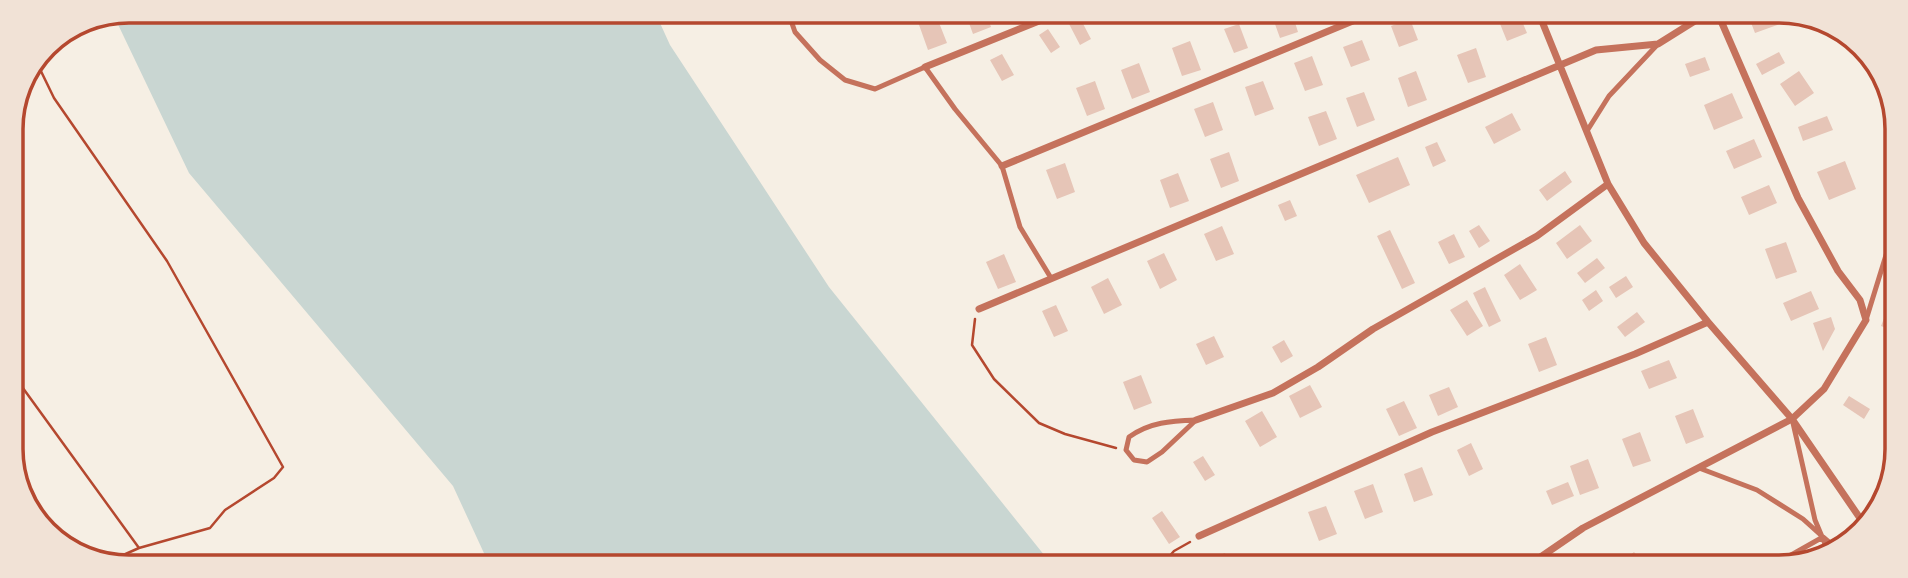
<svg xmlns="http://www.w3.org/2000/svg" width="1908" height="578" font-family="'Golos Text',sans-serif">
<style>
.water{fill:#c9d6d2}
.building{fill:#e6c5b7}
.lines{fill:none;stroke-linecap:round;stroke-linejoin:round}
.path{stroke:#b5482f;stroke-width:2.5}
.service{stroke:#c5725c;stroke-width:5}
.minor{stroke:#c5725c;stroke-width:7}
.rim{fill:none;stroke:#b5482f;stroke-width:3.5}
</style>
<rect width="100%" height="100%" fill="#f6efe4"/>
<path class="water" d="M129,11L655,12L670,45L829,287L1053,566L489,564L453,486L189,173L113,14Z"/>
<path class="building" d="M965,12L986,13L991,27L973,34Z
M1271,13H1292L1298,32L1280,38Z
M1496,14H1519L1527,33L1507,41Z
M1750,14H1780L1783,23L1755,33L1748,15Z
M936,15L947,43L928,50L918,22Z
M1079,16L1091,39L1080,45L1068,22Z
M1410,19L1418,40L1399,47L1391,26Z
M1239,24L1248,48L1234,53L1224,29Z
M1048,29L1060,47L1051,53L1039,35Z
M1362,40L1370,60L1351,67L1343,47Z
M1190,41L1201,70L1182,76L1172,48Z
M1476,48L1486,77L1468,83L1457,55Z
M1779,52L1785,63L1762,75L1756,64Z
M1002,54L1014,75L1002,81L990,60Z
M1312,56L1323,85L1305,91L1294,63Z
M1705,57L1710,70L1690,77L1685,64Z
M1139,63L1150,92L1132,99L1121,70Z
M1416,71L1427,100L1408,107L1398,78Z
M1799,71L1814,93L1795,106L1780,84Z
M1095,81L1105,109L1087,116L1076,88Z
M1263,81L1274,109L1255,116L1245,87Z
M1364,92L1375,120L1357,127L1346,98Z
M1732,93L1743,118L1714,130L1704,105Z
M1213,102L1223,130L1205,137L1194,109Z
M1326,111L1337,139L1319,146L1308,117Z
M1512,113L1521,130L1494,144L1485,127Z
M1827,116L1833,130L1803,141L1798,127Z
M1754,139L1762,157L1734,169L1726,151Z
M1437,142L1446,161L1433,167L1425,147Z
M1229,152L1239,181L1221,188L1210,159Z
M1398,157L1410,185L1369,203L1356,175Z
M1845,161L1856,189L1829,200L1817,172Z
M1065,163L1075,192L1057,199L1046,170Z
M1565,171L1572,182L1547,201L1539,190Z
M1178,173L1189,201L1170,208L1160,180Z
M1769,185L1777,203L1749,215L1741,197Z
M1290,200L1297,216L1285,221L1278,205Z
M1479,225L1490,241L1479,248L1469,231Z
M1580,225L1592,241L1567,259L1556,243Z
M1222,226L1234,254L1216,261L1204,234Z
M1390,230L1415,283L1402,289L1377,236Z
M1454,234L1465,257L1449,264L1438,242Z
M1786,242L1797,272L1776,279L1765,249Z
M1164,253L1177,280L1160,289L1147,261Z
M1004,254L1016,282L998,289L986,262Z
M1597,258L1605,268L1585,283L1577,273Z
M1520,264L1537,290L1520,300L1504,275Z
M1626,276L1633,287L1616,298L1609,287Z
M1108,278L1122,305L1104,314L1091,287Z
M1485,287L1501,321L1489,327L1473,293Z
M1596,290L1603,301L1589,311L1582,300Z
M1811,291L1819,309L1791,321L1783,303Z
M1467,300L1483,326L1467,336L1450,310Z
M1056,305L1068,331L1054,337L1042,311Z
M1888,308L1894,310V331L1881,326Z
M1637,312L1645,322L1625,337L1617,327Z
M1831,317L1835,329L1823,351L1813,323Z
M1214,336L1224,357L1206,365L1196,344Z
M1546,337L1557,365L1539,372L1528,344Z
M1284,340L1293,356L1281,363L1272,347Z
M1669,360L1677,378L1649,389L1641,371Z
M1141,375L1152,403L1134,410L1123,382Z
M1310,385L1322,407L1300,418L1289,396Z
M1449,387L1458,407L1438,416L1429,395Z
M1849,396L1870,409L1864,419L1843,405Z
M1404,401L1417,428L1399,436L1386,409Z
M1693,409L1704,437L1686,444L1675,416Z
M1262,411L1277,437L1260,447L1245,421Z
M1640,432L1651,461L1633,467L1622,439Z
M1471,443L1483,469L1469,476L1457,450Z
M1203,456L1215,475L1205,481L1193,462Z
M1588,459L1599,488L1580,495L1570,466Z
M1422,467L1433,495L1414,502L1404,474Z
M1568,482L1574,496L1552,505L1546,491Z
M1373,484L1383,512L1365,519L1354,491Z
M1326,506L1337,534L1319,541L1308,512Z
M1162,511L1180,537L1169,544L1152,518Z
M1634,552L1647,567H1626L1622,562Z
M1225,553L1229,566H1208L1206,560Z"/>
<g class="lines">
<path class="path" d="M37,63L54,98L167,261L283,467L274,478L225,510L210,528L139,548L103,564
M975,319L972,345L994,379L1039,423L1065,434L1116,448
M12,373L139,548
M1161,566L1174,551L1190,542"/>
<path class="service" d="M788,12L795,32L820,60L845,80L875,89L925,67L955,109L1002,166L1020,227L1051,278
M1587,131L1609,96L1658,44
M1866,320L1891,239
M1196,420L1162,452L1147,462L1134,460L1126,450L1129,437C1150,422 1171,421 1196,420Z
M1793,423L1815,520L1828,551
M1699,468L1757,490L1803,519L1823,537
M1770,567L1823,537L1836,548"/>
<path class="minor" d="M1539,14L1608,184L1644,243L1708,322L1792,419L1864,524
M925,67L1059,13
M1002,166L1372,13
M979,309L1596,50L1658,44L1706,14
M1196,420L1273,393L1318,367L1373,329L1537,236L1608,184
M1199,536L1432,432L1635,354L1708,322
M1526,567L1583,528L1792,419L1824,389L1866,320L1860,300L1838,271L1798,198L1718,14"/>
</g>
<path d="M0 0H1908V578H0ZM129 23H1779A106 106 0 0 1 1885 129V449A106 106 0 0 1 1779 555H129A106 106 0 0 1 23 449V129A106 106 0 0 1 129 23Z" fill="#f1e2d6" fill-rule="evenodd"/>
<path class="rim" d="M129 23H1779A106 106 0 0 1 1885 129V449A106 106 0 0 1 1779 555H129A106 106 0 0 1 23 449V129A106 106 0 0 1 129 23Z"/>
</svg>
